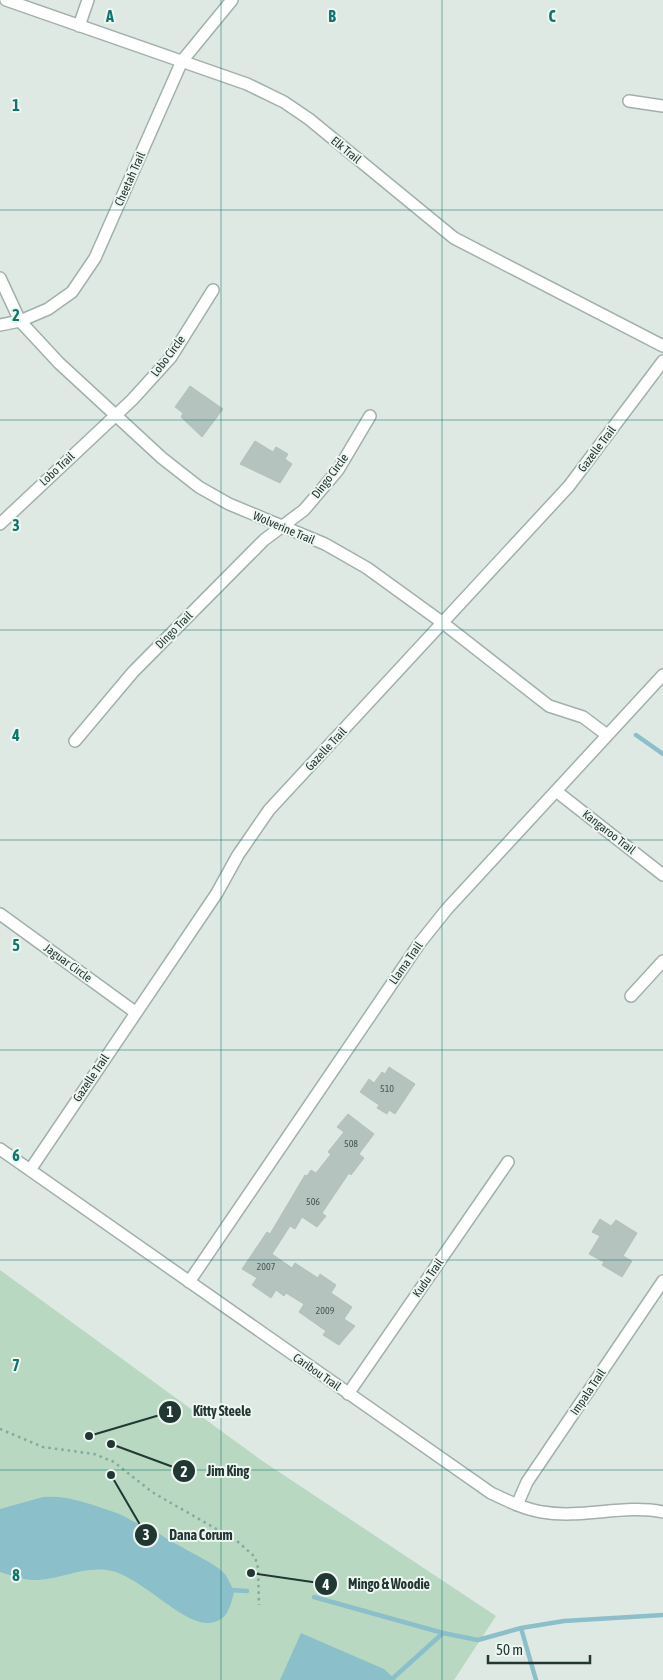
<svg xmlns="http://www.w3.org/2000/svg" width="663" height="1680" font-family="'Asap Condensed',sans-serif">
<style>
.green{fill:#b9d8c2}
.water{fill:#8bbfca}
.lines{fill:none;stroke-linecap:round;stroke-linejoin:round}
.stream{stroke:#8bbfca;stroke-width:4.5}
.building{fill:#b4c3bd;stroke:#b2c1bb}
.street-casing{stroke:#a2b0ab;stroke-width:14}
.path{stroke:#82aa9e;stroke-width:2.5;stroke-dasharray:2.5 4;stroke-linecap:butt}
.street{stroke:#fff;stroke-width:11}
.grid{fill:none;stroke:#0f766e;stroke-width:1;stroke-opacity:0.55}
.labels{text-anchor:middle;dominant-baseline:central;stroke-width:4;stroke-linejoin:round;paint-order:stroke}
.number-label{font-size:10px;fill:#465a55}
.street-label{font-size:12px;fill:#213732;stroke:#eff6f2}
.grid-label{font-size:16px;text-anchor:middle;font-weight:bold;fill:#0f766e;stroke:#eff6f2;stroke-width:4;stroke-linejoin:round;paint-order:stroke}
.leader{fill:none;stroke:#213732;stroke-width:2}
.callout-dot{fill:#213732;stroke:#eff6f2;stroke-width:2}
.mark-label{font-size:15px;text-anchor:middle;font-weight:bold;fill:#fff}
.callout-label{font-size:14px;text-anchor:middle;font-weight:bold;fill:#213732;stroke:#eff6f2;stroke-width:4;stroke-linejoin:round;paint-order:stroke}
</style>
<rect width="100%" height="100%" fill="#dfe9e4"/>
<path class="green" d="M0,1270L261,1460L496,1616L454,1680H0Z"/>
<path class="water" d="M43,1497C69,1495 89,1504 114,1512C129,1517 140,1528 156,1530C158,1537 212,1561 222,1571C228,1577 231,1585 234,1592C230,1608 227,1622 208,1623C184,1625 140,1577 112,1571C85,1565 63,1579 37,1580C25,1581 11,1575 0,1572V1509Z
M301,1633L384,1669L396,1680H280Z"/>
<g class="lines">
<path class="stream" d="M636,735L663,754
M230,1590L247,1591
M314,1597L443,1633L478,1640L521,1628L564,1621L663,1615
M521,1628L536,1680
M391,1680L443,1633"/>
</g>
<path class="building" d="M190,386L223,409L202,437L181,417L183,413L175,407Z
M255,441L273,452L276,447L288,454L285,459L292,464L280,483L240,464Z
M389,1067L415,1084L395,1114L389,1110L387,1114L377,1108L379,1105L360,1092L369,1079L374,1083L382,1072L385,1074Z
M348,1114L374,1134L359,1154L364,1158L351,1175L349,1173L322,1213L326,1216L317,1227L302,1217L295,1229L290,1226L272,1254L292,1268L295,1263L318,1278L320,1274L336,1285L331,1293L352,1307L344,1319L355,1326L339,1345L323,1335L326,1331L299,1312L304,1304L286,1293L284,1296L276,1290L271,1298L252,1285L257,1278L242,1269L267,1232L270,1234L305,1175L307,1176L311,1170L316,1173L331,1154L328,1152L344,1132L337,1127Z
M600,1219L611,1226L616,1220L637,1233L623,1256L632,1261L622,1277L602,1265L604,1262L589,1254L600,1236L592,1232Z"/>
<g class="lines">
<g class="street-casing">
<path id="street" d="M6,0L247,84L284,102L309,119L454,238L663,346
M79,26L88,0
M629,101L663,106
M0,278L20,321L59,363L162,458L199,487L229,504L325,544L367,568L443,623L549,706L583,717L607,735
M0,325L20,321L48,309L72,292L95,258L182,61L232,0
M0,524L132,400L171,357L213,290
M75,741L133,672L264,540L304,510L338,470L370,416
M556,791L663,875
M0,914L135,1012
M631,996L663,961
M0,1149L491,1493C508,1501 524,1509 542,1512C582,1519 624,1504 663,1512
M30,1170L217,893L238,855L269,810L569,486L663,361
M189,1282L419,944L447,909L663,675
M348,1394L508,1162
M517,1505L527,1482L663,1281"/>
</g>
<path class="path" d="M0,1429L43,1447L94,1454L114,1462L152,1492L237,1541L255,1557L258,1568L259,1605"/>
<use href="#street" class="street"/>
</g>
<path class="grid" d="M221,0V1680M442,0V1680M0,210H663M0,420H663M0,630H663M0,840H663M0,1050H663M0,1260H663M0,1470H663"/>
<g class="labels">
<g class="number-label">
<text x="387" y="1088">510</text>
<text x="351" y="1143">508</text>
<text x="313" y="1201">506</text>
<text x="266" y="1266">2007</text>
<text x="325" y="1310">2009</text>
</g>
<g class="street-label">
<text transform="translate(346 150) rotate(39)">Elk Trail</text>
<text transform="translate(130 179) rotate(-66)">Cheetah Trail</text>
<text transform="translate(168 356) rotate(-53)">Lobo Circle</text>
<text transform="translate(597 449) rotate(-53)">Gazelle Trail</text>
<text transform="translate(57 469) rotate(-43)">Lobo Trail</text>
<text transform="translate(330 476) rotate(-53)">Dingo Circle</text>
<text transform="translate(284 528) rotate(23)">Wolverine Trail</text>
<text transform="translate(174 630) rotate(-45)">Dingo Trail</text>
<text transform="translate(326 749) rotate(-47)">Gazelle Trail</text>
<text transform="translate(609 832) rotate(38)">Kangaroo Trail</text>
<text transform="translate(68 963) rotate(36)">Jaguar Circle</text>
<text transform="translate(406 963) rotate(-55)">Llama Trail</text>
<text transform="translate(91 1078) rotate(-56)">Gazelle Trail</text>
<text transform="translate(428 1278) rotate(-55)">Kudu Trail</text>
<text transform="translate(317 1372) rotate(35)">Caribou Trail</text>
<text transform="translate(588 1392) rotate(-56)">Impala Trail</text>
</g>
</g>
<g class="grid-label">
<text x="110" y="22">A</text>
<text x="332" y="22">B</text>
<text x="552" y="22">C</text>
<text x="16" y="111">1</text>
<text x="16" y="321">2</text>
<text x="16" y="531">3</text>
<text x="16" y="741">4</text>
<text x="16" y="951">5</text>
<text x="16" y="1161">6</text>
<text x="16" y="1371">7</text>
<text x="16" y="1581">8</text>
</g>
<path class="leader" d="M89 1436L170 1412M111 1444L184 1471M111 1475L146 1535M251 1573L326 1584"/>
<g class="callout-dot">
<circle cx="89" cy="1436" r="5"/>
<circle cx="111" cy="1444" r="5"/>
<circle cx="111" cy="1475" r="5"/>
<circle cx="251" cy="1573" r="5"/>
<circle cx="170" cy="1412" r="12"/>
<circle cx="184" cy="1471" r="12"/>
<circle cx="146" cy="1535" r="12"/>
<circle cx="326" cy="1584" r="12"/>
</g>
<g class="mark-label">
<text x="170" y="1417">1</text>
<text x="184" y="1477">2</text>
<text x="146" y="1540">3</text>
<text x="326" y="1590">4</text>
</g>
<g class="callout-label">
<text x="222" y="1416">Kitty Steele</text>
<text x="228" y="1476">Jim King</text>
<text x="201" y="1540">Dana Corum</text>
<text x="389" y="1589">Mingo &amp; Woodie</text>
</g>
<path d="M488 1655v8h102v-8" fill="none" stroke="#213732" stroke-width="2.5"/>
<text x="496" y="1655" font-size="15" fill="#213732" stroke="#eff6f2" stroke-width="4" paint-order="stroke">50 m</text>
</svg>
